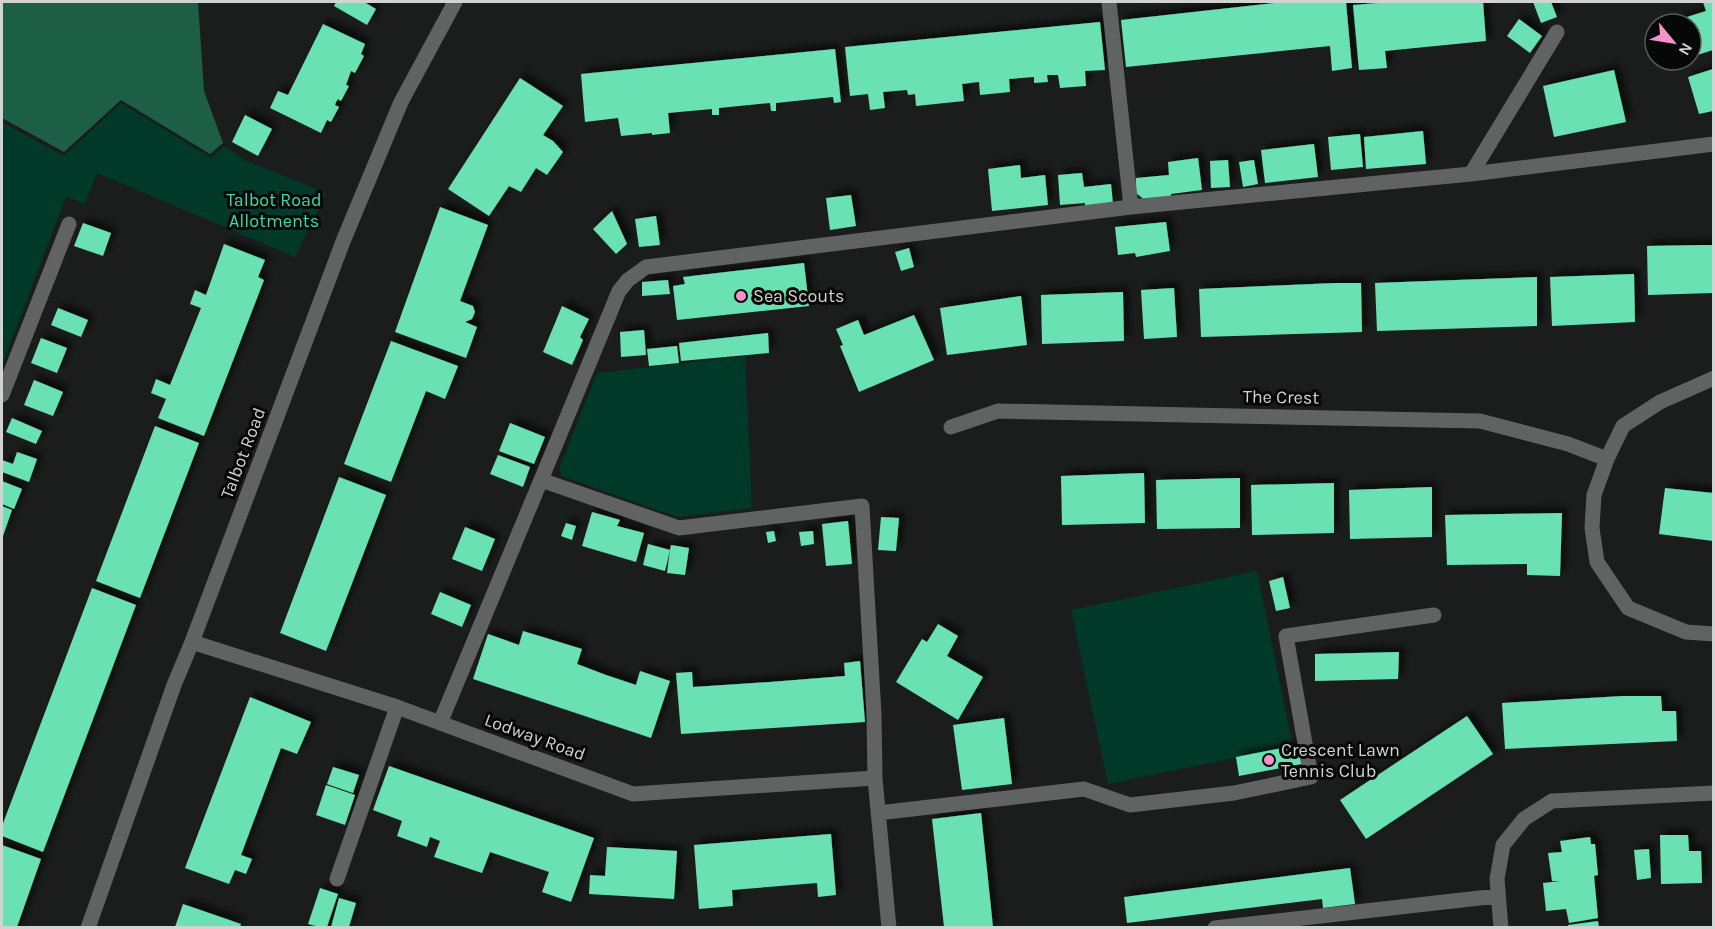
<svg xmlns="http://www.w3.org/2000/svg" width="1715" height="929" font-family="Karla,sans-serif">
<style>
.green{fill:#003927}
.forest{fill:#1d5e46}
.building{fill:#6ae1b2;filter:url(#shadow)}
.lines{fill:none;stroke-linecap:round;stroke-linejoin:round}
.minor{stroke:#616362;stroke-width:15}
.poi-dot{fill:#f890cc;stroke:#060707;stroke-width:2}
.labels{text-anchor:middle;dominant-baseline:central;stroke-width:6;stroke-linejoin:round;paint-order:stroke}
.park-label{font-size:18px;fill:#35dfa7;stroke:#060707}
.poi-label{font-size:18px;fill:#d1d3d2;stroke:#060707;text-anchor:start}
.street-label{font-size:18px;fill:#d1d3d2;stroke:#060707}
</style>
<defs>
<filter id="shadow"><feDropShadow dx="5.5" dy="-5.5" stdDeviation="3" flood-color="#0009"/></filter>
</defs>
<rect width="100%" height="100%" fill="#1a1d1c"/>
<path class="green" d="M121,103L211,158L224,146L245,160L326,193L295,257L97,173L85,204L66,197L2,365V122L64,156Z
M745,356L752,508L677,517L561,476L560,466L597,373Z
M1257,571L1293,746L1108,784L1071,610Z"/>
<path class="forest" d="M2,2H198L204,91L223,143L210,154L121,100L64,152L2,118Z"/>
<path class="building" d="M336,2H364L376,9L367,25L334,6Z
M1284,2H1346L1352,68L1332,71L1330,46L1126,67L1121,20Z
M1390,2H1483L1486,41L1385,51L1387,68L1359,70L1353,5Z
M1533,2H1551L1557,17L1541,23Z
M1703,2H1713V50L1691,57V24H1672L1671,22L1706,11Z
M1519,19L1542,36L1530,53L1507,36Z
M1100,22L1105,70L1085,71L1086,86L1060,88L1058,75H1047L1048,82L1034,83V77L1009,79L1010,92L980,95L979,82L962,84L964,101L916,106L915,94L908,95L907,90L883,92L885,108L870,110L868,94L850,96L845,47Z
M323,24L365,44L361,54L364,56L355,73L351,71L346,85L349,86L341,101L338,99L336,102L335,105L339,107L331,122L327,120L321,133L270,108L278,91L288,95Z
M835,49L841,102L834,103L833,97L776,103V111H771L770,103L719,108V115H712V109L668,113L670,133L652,135V133L621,136L618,118L585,122L581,74Z
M1713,69V111L1699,114L1688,77Z
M1614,70L1626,122L1554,137L1543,86Z
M520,78L563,106L543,135L553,141L563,152L547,175L536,168L521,192L509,186L489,216L448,189Z
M245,115L272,129L258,156L232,142Z
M1423,131L1426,164L1366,169L1364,137Z
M1360,134L1363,167L1331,170L1328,137Z
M1314,144L1318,177L1265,183L1261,150Z
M1198,158L1202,190L1171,194V199L1146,201L1136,193V178L1169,175L1168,162Z
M1228,160L1230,187L1211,188L1210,161Z
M1254,160L1258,184L1243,187L1239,162Z
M1020,165L1021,178L1045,175L1048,205L992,211L988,169Z
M1082,173L1084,187L1111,184L1113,204L1085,206V203L1060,205L1058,175Z
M851,195L856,226L830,230L826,198Z
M440,207L488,225L460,301L473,306L475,312L472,319L465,322L477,327L466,358L395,332Z
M612,211L627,244L616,254L593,229Z
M656,216L660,245L639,247L635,219Z
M1166,222L1170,251L1136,257L1135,253L1118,255L1115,227Z
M83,223L111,233L103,256L74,246Z
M224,244L265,260L258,277L264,280L204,436L158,418L166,399L151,393L156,379L170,385L201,308L190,304L195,290L206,295Z
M1703,245H1713V293L1648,295L1647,246Z
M909,248L914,267L901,271L895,252Z
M804,263L809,306L677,320L673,286L685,284L683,277Z
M1634,274L1635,322L1552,326L1550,277Z
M1537,277V326L1377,331L1375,283Z
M668,280L670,294L642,296V282Z
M1336,283H1361L1362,332L1201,337L1199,289Z
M1174,288L1177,337L1144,339L1141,290Z
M1123,292L1124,341L1042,344L1041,295Z
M1021,296L1027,345L947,355L940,308Z
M562,306L589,319L580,337L583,340L572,365L543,352Z
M58,308L88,320L81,337L51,325Z
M914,315L934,360L859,392L840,346L843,345L836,329L858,320L864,335Z
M644,330L646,355L621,357L620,332Z
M768,333L769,353L681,361L679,343Z
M41,338L67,348L57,373L31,363Z
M391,341L458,366L445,399L426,391L391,482L344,464Z
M677,346L679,363L649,366L647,349Z
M34,380L63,392L53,416L24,405Z
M12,418L42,431L36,444L6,432Z
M510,423L545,437L534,464L499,451Z
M155,426L199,443L140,598L96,581Z
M17,452L37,459L29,482L2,472V460L13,464Z
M498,455L530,467L523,487L490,474Z
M1144,473L1145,523L1062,525L1061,476Z
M339,477L386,495L326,651L280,633Z
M1240,478V528L1157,529L1156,480Z
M2,481L22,489L14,509L2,504Z
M1334,483V533L1252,535L1251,485Z
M1432,487V537L1350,539L1349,490Z
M1665,488L1713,493V541L1659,534Z
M2,506L12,510L2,539Z
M592,512L620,520L617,526L644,533L636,562L582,546Z
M1562,513L1560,576L1527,575V564L1447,565L1445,515Z
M881,517L899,518L896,551L878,550Z
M848,521L852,564L826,566L822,524Z
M566,523L576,526L572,540L561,536Z
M465,527L495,539L482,571L452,559Z
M774,531L776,541L768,543L766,532Z
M813,531L814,544L801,546L799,532Z
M648,544L670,550L671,545L689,548L685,575L667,573L670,550L665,571L643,565Z
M1283,577L1290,608L1276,611L1269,581Z
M92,588L136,605L43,852L2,836V826Z
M440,592L471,605L462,627L431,614Z
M938,624L958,636L947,656L983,677L958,720L896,682L922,639L927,642Z
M523,631L582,649L577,664L606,675L636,685L640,671L670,681L651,738L473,679L488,634L519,645Z
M1399,652L1398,679L1315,681V654Z
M860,661L865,722L681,734L676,673L692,672L693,687L770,682L845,676L844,663Z
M1623,696H1661L1662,711H1676L1677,741L1505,749L1502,703Z
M250,697L311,722L297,754L281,748L241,855L252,859L246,874L235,870L229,884L185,868Z
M1467,716L1493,754L1366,839L1340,800Z
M1004,718L1012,784L962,790L953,725Z
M1298,745L1302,764L1239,776L1236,757Z
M389,766L594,838L571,902L542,892L549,872L490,852L482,873L434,857L440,841L430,837L427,847L397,836L402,821L373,810Z
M333,767L359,775L353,793L327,784Z
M326,785L355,795L345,825L316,815Z
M981,813L993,927H944L932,819Z
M831,834L836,895L818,897L817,883L732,890L733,906L699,909L694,845Z
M1660,835H1688L1689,851H1701L1702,883L1661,884Z
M1590,837L1591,844H1595L1598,875L1594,876L1598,918L1569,923L1566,909L1546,911L1543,883L1561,881H1552L1548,853L1562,852L1560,841Z
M2,845L41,859L17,927H2Z
M607,847L677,851L674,899L589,894L590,875L605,876Z
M1649,849L1651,878L1637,880L1634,850Z
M1350,868L1355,904L1323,908L1322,899L1127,923L1124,897Z
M320,888L338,894L327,927H319L308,924Z
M339,898L356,903L349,927H331Z
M183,904L241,924L240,927H175Z
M1598,921L1599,927H1568V925Z"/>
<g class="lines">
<path class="minor" d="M1109,2L1131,207
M1471,174L1557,32
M1714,378L1660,402L1623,426L1607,459L1594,495L1592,528L1597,562L1628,608L1686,632L1714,634
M2,395L69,224
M951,427L998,411L1480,421L1568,444L1607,459
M541,480L619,291L628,280L646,267L1131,207L1471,174L1714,144
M192,642L397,707L633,794L875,778
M440,723L541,480L679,528L862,506L874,715L875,778L889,928
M878,813L1084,789L1130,805L1234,793L1311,777L1286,636L1434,615
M337,879L397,707
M88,928L174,685L192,642L344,239L401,102L455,2
M1215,928L1497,896
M1501,928L1497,879L1503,845L1524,819L1552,801L1714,793"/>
</g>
<g class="poi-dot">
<circle cx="741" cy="296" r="6"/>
<circle cx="1269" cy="760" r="6"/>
</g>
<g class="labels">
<g class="park-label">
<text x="274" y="200">Talbot Road<tspan x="274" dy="21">Allotments</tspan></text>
</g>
<g class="poi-label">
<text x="753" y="296">Sea Scouts</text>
<text x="1281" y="750">Crescent Lawn<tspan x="1281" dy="21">Tennis Club</tspan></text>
</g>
<g class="street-label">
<text transform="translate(1281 397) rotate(1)">The Crest</text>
<text transform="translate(243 453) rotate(-69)">Talbot Road</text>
<text transform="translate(535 737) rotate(20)">Lodway Road</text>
</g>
</g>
<rect width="1715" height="929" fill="none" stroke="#d1d3d2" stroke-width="6"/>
<g transform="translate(1673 42) rotate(120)"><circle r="28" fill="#060707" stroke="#575958" stroke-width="1.5"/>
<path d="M0-4.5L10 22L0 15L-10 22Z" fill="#f890cc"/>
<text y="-9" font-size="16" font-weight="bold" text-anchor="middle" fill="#d1d3d2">N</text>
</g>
</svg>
